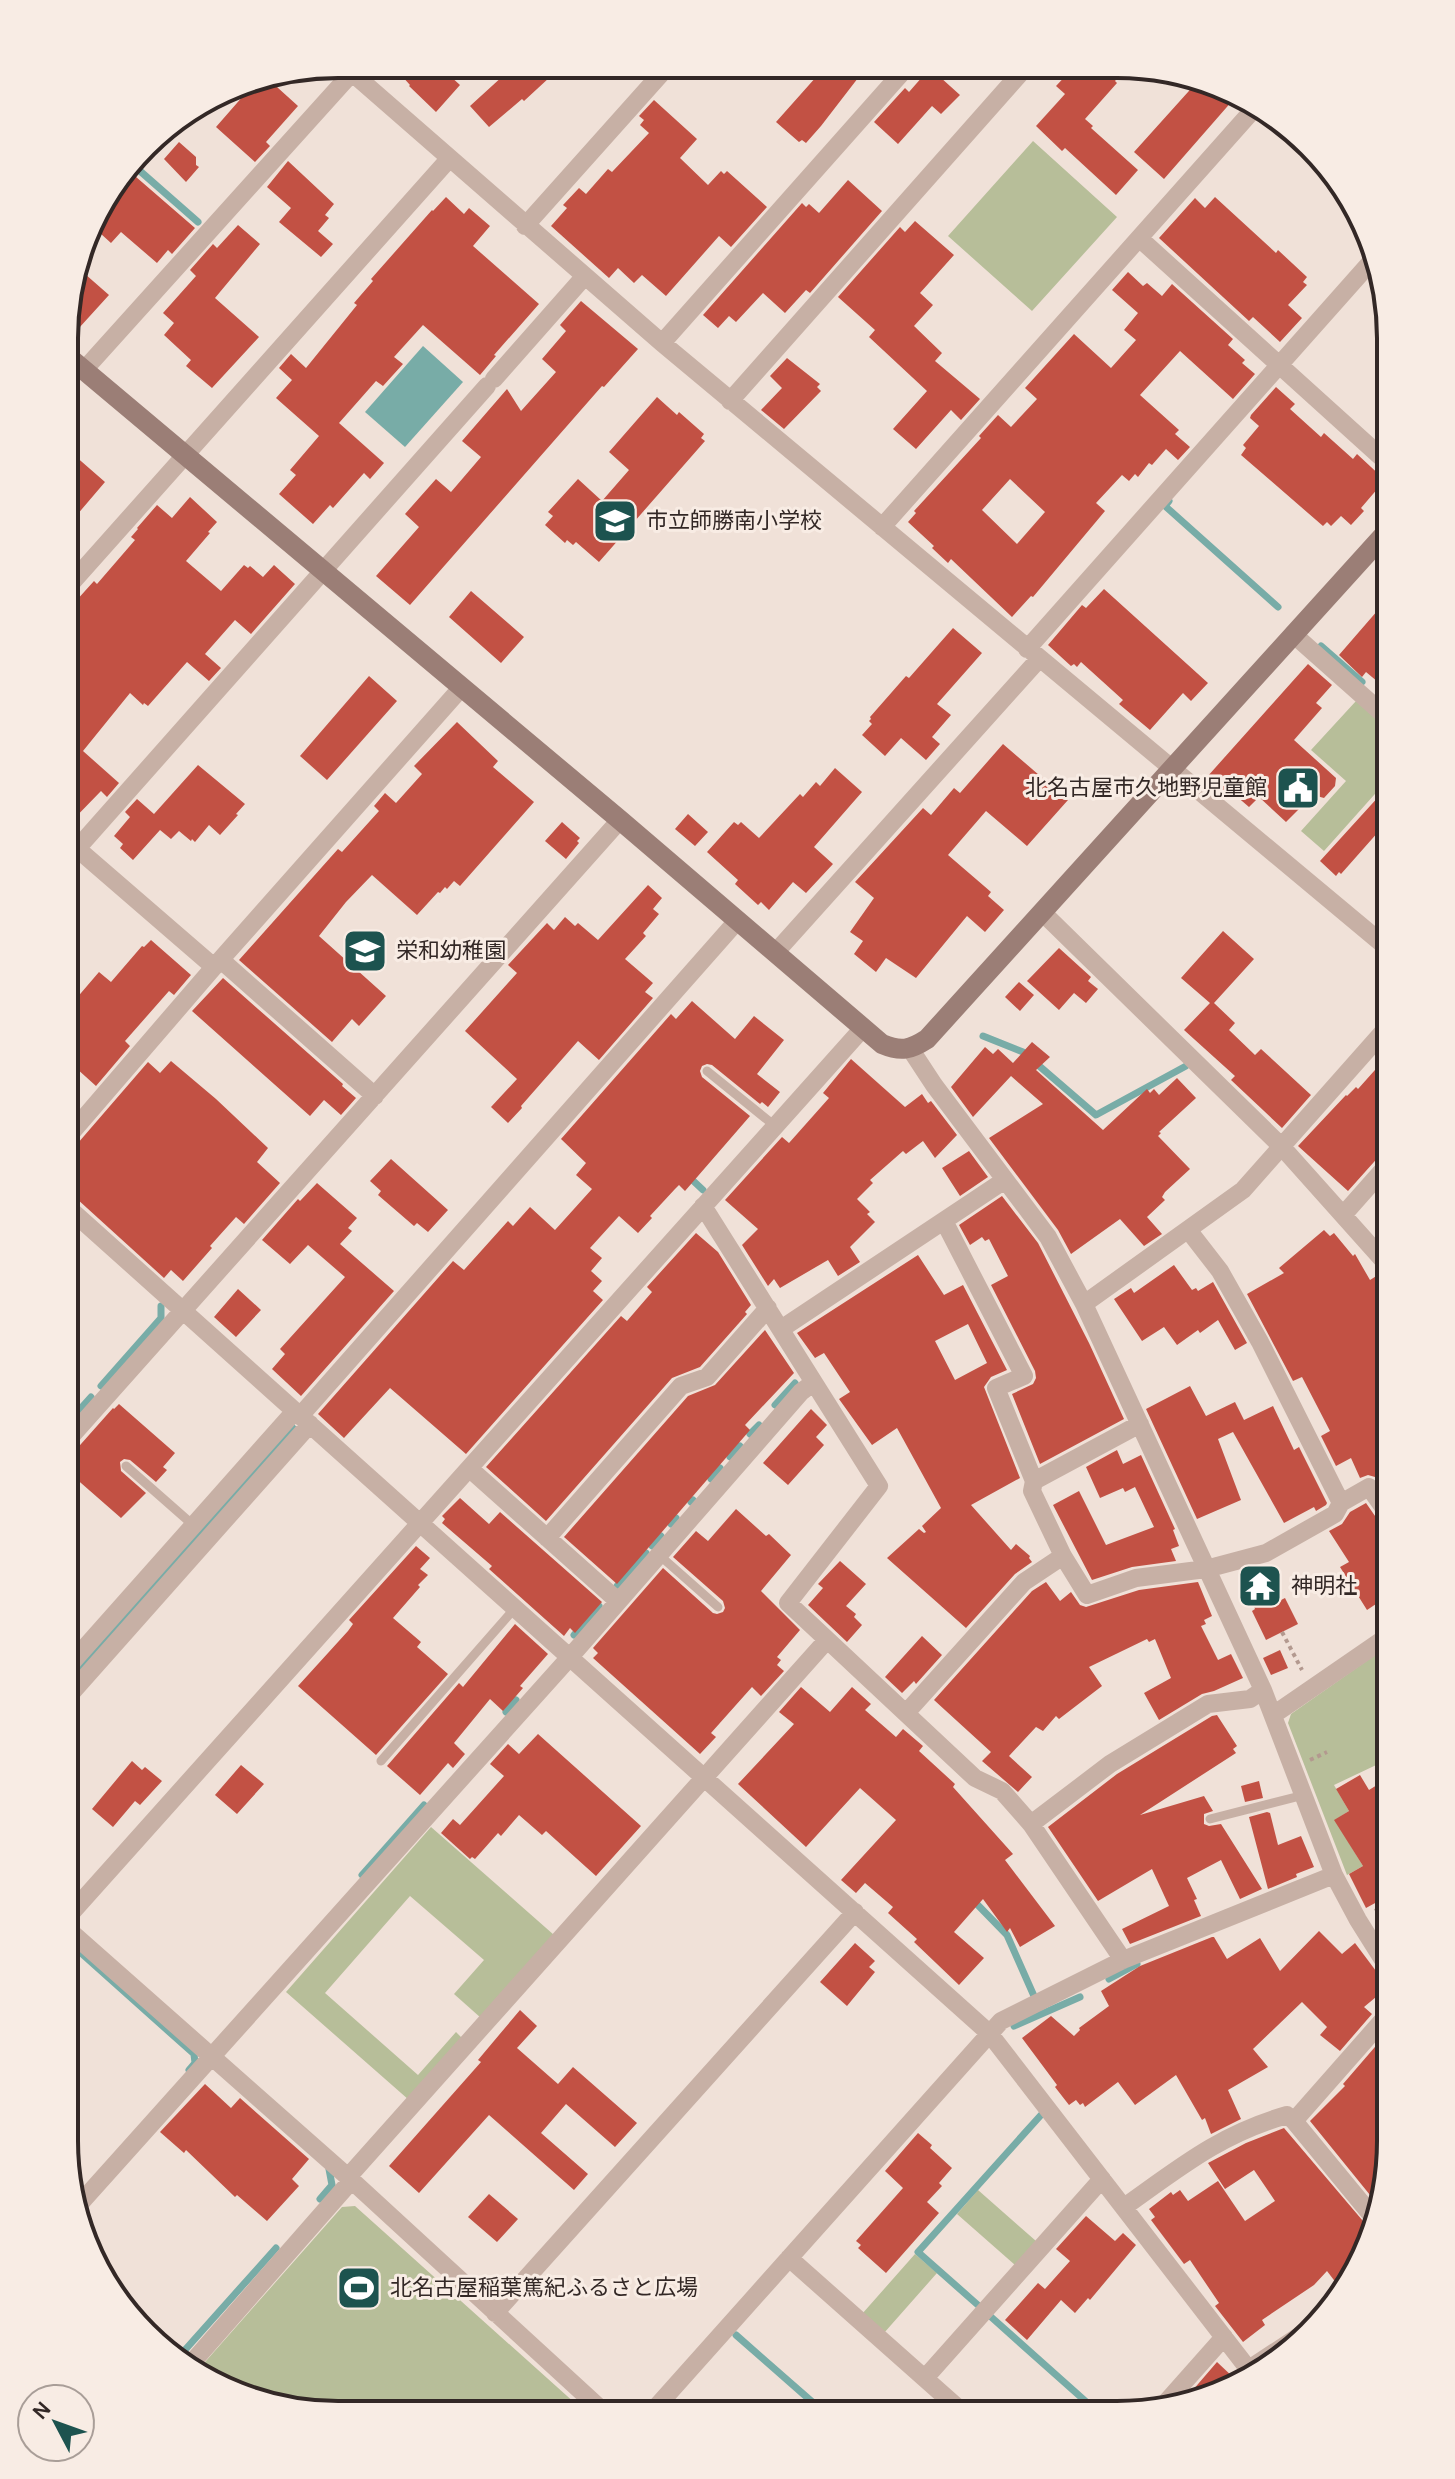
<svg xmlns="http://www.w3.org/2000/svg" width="1455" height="2479" font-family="Karla,'Noto Sans JP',sans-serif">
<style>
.green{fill:#b7be99}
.water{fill:#78aca7}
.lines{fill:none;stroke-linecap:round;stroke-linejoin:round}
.stream{stroke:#78aca7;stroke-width:7}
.building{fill:#c25144;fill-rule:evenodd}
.path{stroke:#b3998f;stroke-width:4;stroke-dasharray:4 4;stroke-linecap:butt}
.lane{stroke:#c7b0a5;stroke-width:9}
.street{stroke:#c7b0a5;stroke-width:18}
.secondary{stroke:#9b7e76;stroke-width:20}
.labels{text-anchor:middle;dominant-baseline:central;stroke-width:6;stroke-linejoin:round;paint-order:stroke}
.poi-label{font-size:22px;fill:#332826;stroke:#f8ece4;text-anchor:start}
.rim{fill:none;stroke:#332826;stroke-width:4}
</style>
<rect width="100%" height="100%" fill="#f0e1d8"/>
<path class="green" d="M1033,141L1117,217L1032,311L948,236Z
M1356,701L1391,732V776L1324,851L1301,831L1346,781L1311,750Z
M1385,1648L1391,1656V1758L1334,1785L1349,1811L1335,1820L1363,1866L1347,1875L1288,1723L1291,1714Z
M431,1827L554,1935L481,2018L454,1994L484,1960L410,1896L325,1993L418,2075L456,2032L463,2039L409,2100L286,1992Z
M978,2190L1036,2241L1015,2265L957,2214Z
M355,2206L586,2413H302L198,2370L342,2207Z
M915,2254L937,2273L884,2333L862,2314Z"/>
<path class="water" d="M423,346L463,382L405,447L365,412Z"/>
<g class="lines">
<path class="stream" d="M132,164L198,222
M1169,501L1165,506L1278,607
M1321,646L1362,682
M983,1036L1023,1052L1096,1115L1186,1066
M687,1175L703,1190
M101,1386L161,1318V1306
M775,1405L795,1383
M65,1426L91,1397
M750,1434L759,1425
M730,1457L740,1446
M711,1479L720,1468
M691,1502L693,1500
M671,1524L676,1518
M652,1546L661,1536
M617,1586L646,1553
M574,1635L599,1606
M65,1685L293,1428
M506,1712L516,1700
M362,1875L424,1805
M971,1898L1007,1935L1034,1996
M72,1945L194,2054L195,2063L189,2070
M1109,1979L1137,1964
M1014,2026L1080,1997
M320,2199L332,2185L329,2169
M979,2306L918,2252L1041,2115
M990,2316L1101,2415
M736,2335L826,2414
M176,2360L276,2248"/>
</g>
<path class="building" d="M391,64L461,65L449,75L460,85L436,112L409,86L410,85Z
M495,65H563L524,101L522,99L489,127L470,106L504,75Z
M825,67H846L858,78L821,126L806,143L802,140L799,142L776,122Z
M930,68L960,95L941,114L932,106L898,144L874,122L905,88L909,92Z
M1072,69H1125L1115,81L1117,83L1085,119L1093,126L1091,128L1138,170L1116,195L1065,148L1062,151L1036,126L1065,94L1056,86Z
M267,78L298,106L266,142L270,146L255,162L216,127L257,80Z
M1197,82L1233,100L1164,179L1134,152Z
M654,100L697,139L680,158L708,185L721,171L724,174L727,171L767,207L731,247L719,236L666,296L642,275L634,283L618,268L609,278L551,226L567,208L563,205L579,188L586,194L608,169L612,172L649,133L640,125L644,120L639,116Z
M179,142L196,157V165L199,167L186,182L164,159Z
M288,161L334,204L325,215L329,218L318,231L333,244L321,257L279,222L291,208L267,187Z
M128,170L195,228L172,254L168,250L157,263L121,232L111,243L90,224L92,216Z
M848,180L882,211L810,293L806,290L785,313L763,293L736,322L729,316L718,328L703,315L802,203L806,207L809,204L819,213Z
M446,197L464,214L469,208L490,226L473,246L539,304L494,355L496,356L480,375L423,325L394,357L403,364L383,386L376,381L339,423L384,463L370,479L364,473L333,508L330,505L313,524L279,494L296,475L290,470L319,436L276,398L292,380L279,368L291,354L306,368L357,305L354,303L373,281L371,279L432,210L433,211Z
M1215,197L1276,253L1278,250L1307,277L1303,282L1307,285L1288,305L1302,318L1280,342L1253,317L1249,321L1159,238L1195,198L1205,208Z
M915,221L954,255L920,293L933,305L914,326L942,353L935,361L980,399L961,420L951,410L916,449L893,429L927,391L869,337L875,330L838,297L900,227L905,232Z
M238,225L260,244L215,298L259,337L212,388L186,366L191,360L164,335L174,323L163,313L196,276L190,270L213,244L217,248Z
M77,267L109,295L79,328L66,317V303Z
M1128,272L1143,286L1147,283L1162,296L1172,284L1233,339L1228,345L1245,360L1242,363L1255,374L1233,399L1180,351L1140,395L1179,430L1175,434L1190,447L1178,460L1166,449L1152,465L1149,463L1138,477L1135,474L1129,481L1122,475L1096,503L1105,511L1033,597L1031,596L1012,617L951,559L948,563L932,548L934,546L908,522L916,513L914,511L981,438L979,436L998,415L1011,427L1037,399L1025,388L1074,334L1111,368L1136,340L1124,330L1138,313L1112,290ZM1010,479L1045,512L1017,544L982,510Z
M581,301L638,349L604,387L602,386L410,605L376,576L419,527L405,514L436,479L451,492L481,457L462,441L507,389L521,411L556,372L542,359L566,331L560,325Z
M787,358L820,384L817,387L821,391L784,429L761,410L782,388L770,376Z
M1276,387L1295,404L1290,409L1321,437L1324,433L1353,459L1357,454L1385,480L1361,508L1364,511L1351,525L1341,516L1331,526L1327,522L1323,526L1241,455L1246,448L1243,445L1259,426L1250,418L1251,415Z
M657,397L677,415L679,412L704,434L701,438L705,441L599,562L576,542L573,545L567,540L565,543L545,525L553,516L548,512L578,479L602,501L629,470L609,452Z
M66,448L105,482L76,516L66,508Z
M190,497L217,522L208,532L210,533L186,561L221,591L244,565L248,568L250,566L263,577L274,565L295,584L251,634L235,620L205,654L221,668L209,681L187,662L148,706L144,703L143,705L130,693L83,751L119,783L107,797L101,791L66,827V663L79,649L66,637V612L94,581L97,584L135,540L131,537L138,529L137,528L157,505L172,518Z
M1104,589L1208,683L1191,701L1183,693L1150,730L1119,704L1123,700L1081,662L1077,667L1074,664L1071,666L1048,645L1082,605L1086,608Z
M471,591L524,637L501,663L449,617Z
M1391,595V668L1378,682L1366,672L1362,677L1339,655Z
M953,628L982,653L937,704L951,715L932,737L940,744L926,760L901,738L885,756L862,735L872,724L869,721L871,719L870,717L906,676L909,678Z
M1308,664L1332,685L1316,703L1322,708L1294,740L1336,778L1335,786L1324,798L1313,795L1286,822L1259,797L1249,807L1235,795L1231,799L1207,777Z
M369,676L397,701L327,780L300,756Z
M457,722L498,761L493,767L534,802L460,886L454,881L447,889L445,887L440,893L438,892L417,915L372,875L346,902L319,936L386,996L359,1026L352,1019L332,1042L239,960L338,849L342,852L379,811L374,806L385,793L396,803L422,774L414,766Z
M1003,744L1068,800L1027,846L986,811L948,855L991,892L988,896L1004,910L985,932L967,916L916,978L886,958L876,972L854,954L863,941L850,932L874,898L855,882L923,808L931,815L954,788L960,793Z
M198,765L245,804L236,814L238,815L220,835L209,825L195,842L192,839L191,841L179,831L171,839L160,830L133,860L120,848L123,844L114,836L130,817L125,812L137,799L154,814Z
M835,768L862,792L814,847L833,864L806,893L793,882L769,910L761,902L758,905L735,884L738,880L707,852L734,822L738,825L741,822L759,838L800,794L803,797L816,782L820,786Z
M1391,783V812L1384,819L1387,822L1341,874L1339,872L1336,876L1320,861Z
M688,814L708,832L695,846L675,829Z
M562,822L580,838L577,841L579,843L566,859L545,841Z
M648,885L662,898L653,909L659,914L643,933L646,936L625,959L653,983L645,992L653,998L599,1060L578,1041L521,1106L522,1108L508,1123L491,1107L517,1079L465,1031L517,973L508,965L547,923L554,930L565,917L575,926L578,923L598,940Z
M1223,931L1254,959L1214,1003L1235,1023L1229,1030L1255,1055L1261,1049L1311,1095L1282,1128L1231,1080L1235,1076L1184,1030L1210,1003L1181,978Z
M151,940L191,975L174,995L169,991L125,1041L130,1046L96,1086L65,1058V991L75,1000L99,972L111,982L142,946L144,947Z
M1059,948L1091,977L1088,981L1098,989L1086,1003L1074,993L1059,1010L1027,981Z
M223,978L343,1084L342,1086L356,1098L341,1115L324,1100L310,1116L192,1011Z
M1019,982L1034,995L1020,1011L1005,997Z
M692,1001L735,1039L754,1016L784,1040L757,1074L780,1092L768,1107L762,1102L760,1104L712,1065L707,1064L702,1066L700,1071L702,1077L750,1116L685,1191L679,1185L675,1189L650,1216L652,1218L638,1233L619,1216L590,1248L602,1258L591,1271L602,1281L593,1291L603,1300L466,1454L390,1388L344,1438L318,1414L453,1261L464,1270L508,1221L513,1226L530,1207L555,1230L592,1189L576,1175L586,1163L561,1139L671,1014L676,1019Z
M1032,1042L1050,1057L1036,1070L1103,1130L1147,1089L1150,1093L1154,1089L1159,1095L1177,1078L1196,1098L1159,1132L1161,1133L1158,1136L1190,1169L1165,1192L1162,1197L1165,1200L1147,1217L1162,1234L1144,1246L1120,1219L1071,1254L1058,1230L989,1138L1043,1104L1011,1076L973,1117L951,1087L985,1047L993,1054L998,1049L1013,1063Z
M1391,1052V1107L1382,1117L1391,1124V1149L1382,1153L1348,1191L1298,1146L1346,1095L1347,1096L1356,1087L1358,1089Z
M851,1059L905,1107L922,1094L928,1103L931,1101L957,1135L935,1158L923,1141L906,1154L903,1151L870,1180L873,1183L857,1199L870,1212L867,1214L875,1222L850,1247L860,1262L838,1276L828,1260L780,1288L774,1279L768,1286L742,1245L758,1229L725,1200L782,1137L789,1143L829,1098L823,1093Z
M171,1061L216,1099L268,1148L257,1162L280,1183L244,1224L236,1217L210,1246L212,1248L183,1281L171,1270L164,1278L65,1188V1158L148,1062L160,1073Z
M969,1151L988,1177L960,1196L942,1168Z
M391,1159L448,1210L428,1232L417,1223L414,1226L378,1195L381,1191L370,1181Z
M317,1183L357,1218L348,1228L352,1231L340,1244L394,1291L301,1396L272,1369L285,1354L280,1349L345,1277L308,1245L290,1264L262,1240L298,1199L300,1201Z
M1002,1196L1038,1243L1089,1343L1124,1419L1040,1464L1012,1394L1033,1384L1036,1378L1035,1371L991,1285L1008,1276L989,1239L985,1241L982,1237L970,1245L959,1225Z
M1324,1230L1330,1236L1334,1233L1353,1256L1355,1254L1370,1280L1378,1275L1391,1294V1497L1375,1477L1368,1475L1360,1478L1351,1458L1336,1466L1321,1436L1330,1431L1302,1377L1293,1381L1247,1294L1284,1273L1279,1268Z
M696,1233L718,1252L751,1305L745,1312L747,1314L700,1367L672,1378L546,1521L486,1467L621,1316L627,1321L652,1292L647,1287Z
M918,1255L944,1295L963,1285L1007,1370L991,1377L984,1387L1020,1478L971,1505L1011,1550L1016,1544L1030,1556L1029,1558L1032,1562L1015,1574L966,1628L887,1558L919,1529L924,1533L926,1532L922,1526L941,1508L897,1428L872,1445L839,1399L850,1392L824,1353L815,1358L797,1333ZM968,1324L987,1363L955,1380L935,1341Z
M1174,1265L1192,1290L1196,1288L1198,1291L1213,1282L1247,1343L1235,1350L1218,1320L1200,1333L1198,1330L1177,1345L1164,1327L1142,1341L1114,1299L1131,1288L1134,1293Z
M238,1289L261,1310L236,1337L214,1317Z
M765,1330L794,1373L745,1425L750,1430L617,1584L564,1537L688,1396L715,1385Z
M1190,1386L1206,1416L1235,1402L1244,1420L1273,1406L1294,1450L1299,1447L1327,1503L1326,1505L1316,1511L1314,1507L1284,1523L1233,1432L1218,1439L1241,1500L1197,1519L1146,1409Z
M119,1404L175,1453L163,1467L167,1470L156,1482L130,1460L124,1459L120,1462L121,1471L146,1493L121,1518L65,1469V1462L113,1408L114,1409Z
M811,1409L827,1425L816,1437L824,1445L788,1485L763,1463Z
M1117,1450L1123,1464L1141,1455L1175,1529L1173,1530L1179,1546L1171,1549L1176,1561L1132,1567L1092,1580L1053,1505L1079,1491L1106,1545L1154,1527L1135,1487L1125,1492L1123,1488L1100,1498L1086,1467Z
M460,1498L489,1524L500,1512L602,1602L575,1633L570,1628L564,1636L489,1569L492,1566L442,1523L445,1519L442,1516Z
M1366,1503L1382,1526L1391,1530V1594L1367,1610L1340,1567L1349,1562L1329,1531L1342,1524L1350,1512Z
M736,1509L766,1536L769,1534L791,1555L761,1591L800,1630L777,1657L781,1660L777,1665L784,1671L761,1696L752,1687L711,1733L716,1737L700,1754L593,1658L598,1653L593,1648L663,1568L713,1613L717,1614L723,1612L725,1608L723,1601L673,1557L696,1531L708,1541Z
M416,1546L430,1558L420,1569L428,1575L418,1585L420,1587L393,1618L421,1642L417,1647L448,1674L376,1755L298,1686L348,1631L353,1624L349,1620Z
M840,1561L866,1584L846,1606L856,1614L854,1617L862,1625L847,1642L808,1605L823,1588L818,1584Z
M1264,1573L1272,1591L1276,1589L1281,1600L1285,1598L1298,1624L1266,1640L1252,1611L1255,1609L1251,1600L1256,1598L1247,1580Z
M1046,1582L1060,1601L1071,1592L1080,1605L1086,1607L1139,1590L1198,1582L1212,1616L1204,1620L1206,1624L1201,1626L1218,1660L1231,1654L1243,1678L1214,1691L1202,1694L1159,1720L1144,1693L1171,1678L1155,1639L1149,1642L1147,1639L1089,1667L1102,1686L1059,1719L1056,1716L1043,1731L1036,1727L1009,1756L1032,1777L1018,1792L982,1761L991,1752L934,1700L1032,1591Z
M515,1624L548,1654L520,1686L523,1688L503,1711L490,1699L454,1743L465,1754L453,1768L448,1763L420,1795L387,1766L459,1683L463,1687Z
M922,1636L942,1655L916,1684L914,1681L902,1693L885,1677Z
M1280,1650L1288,1668L1271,1675L1263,1658Z
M801,1687L830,1712L852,1687L871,1704L865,1710L896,1737L903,1729L923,1746L919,1751L955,1784L953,1787L1013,1854L1005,1860L1055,1926L1020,1947L1010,1928L1007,1932L983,1899L954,1932L984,1958L959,1985L914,1942L917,1939L888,1913L893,1907L865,1883L856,1893L841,1880L896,1820L860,1788L806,1847L738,1784L794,1724L779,1712Z
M1217,1715L1237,1746L1233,1749L1236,1753L1140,1815L1204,1796L1213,1811L1204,1814V1824L1209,1826L1221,1824L1262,1889L1240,1899L1221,1860L1187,1878L1197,1899L1194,1900L1201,1916L1130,1944L1122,1929L1169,1906L1152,1869L1098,1901L1048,1827L1117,1774L1212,1716Z
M538,1734L641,1826L596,1876L546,1831L542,1835L519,1815L501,1836L498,1833L475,1859L472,1857L470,1859L441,1833L453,1819L460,1825L504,1776L490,1764L508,1744L519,1754Z
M132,1761L142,1770L145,1767L162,1781L140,1805L135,1801L113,1827L92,1809Z
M241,1765L264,1784L237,1814L215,1795Z
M1360,1775L1369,1790L1390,1777V1866L1376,1875L1388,1896L1366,1908L1349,1874L1363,1866L1334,1820L1349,1811L1336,1789Z
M1259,1781L1263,1798L1245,1802L1241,1786Z
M1267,1812L1270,1813L1278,1845L1301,1836L1314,1867L1296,1874L1297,1877L1268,1889L1249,1817Z
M1319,1931L1342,1954L1355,1943L1388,1987L1364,2007L1372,2014L1340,2051L1320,2035L1327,2027L1302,2002L1253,2049L1268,2067L1228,2090L1241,2119L1211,2134L1205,2118L1202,2120L1176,2075L1135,2105L1118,2082L1085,2107L1083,2103L1080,2105L1076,2100L1069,2105L1055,2087L1057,2085L1022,2038L1051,2016L1074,2036L1080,2030L1079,2028L1109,2006L1101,1991L1140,1966L1212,1937H1214L1227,1959L1260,1938L1280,1971Z
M855,1943L875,1961L869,1967L875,1972L847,2006L820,1982Z
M520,2010L537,2026L517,2048L558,2084L573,2067L637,2123L615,2147L566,2104L541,2133L588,2174L574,2190L489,2115L419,2193L389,2166L481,2062L478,2060Z
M1387,2033L1390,2036V2160L1386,2180L1370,2195L1310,2121L1345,2086L1343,2084Z
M205,2084L231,2108L240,2098L309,2159L292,2179L299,2186L267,2221L237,2195L235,2197L186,2150L184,2153L160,2132Z
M1284,2128L1374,2234L1343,2292L1327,2271L1314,2285L1262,2320L1265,2325L1243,2342L1215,2306L1219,2303L1190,2260L1184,2264L1151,2220L1155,2217L1149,2209L1171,2192L1173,2195L1180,2190L1188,2201L1218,2181L1245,2221L1275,2201L1254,2170L1225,2189L1208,2163L1246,2143Z
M918,2133L932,2145L930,2148L952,2168L939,2183L942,2186L927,2202L939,2213L886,2273L858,2248L861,2245L856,2241L903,2188L885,2171Z
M489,2194L518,2219L497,2242L468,2217Z
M1086,2216L1115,2241L1123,2233L1136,2245L1090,2300L1088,2298L1075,2313L1061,2300L1027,2340L1005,2320L1038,2283L1045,2289L1070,2261L1056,2249Z
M1217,2362L1234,2378L1232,2380L1236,2384L1206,2400L1180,2405Z"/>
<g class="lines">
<path class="path" d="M1282,1632L1302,1670
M1310,1760L1327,1752
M1375,1911L1390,1903"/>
<path class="lane" d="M707,1071L775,1126
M126,1466L193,1525
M658,1554L718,1607
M381,1761L515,1608
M1210,1819L1304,1795"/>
<path class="street" d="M342,64L662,343L1391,951
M525,226L668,66
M1139,238L1391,466
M662,343L906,68
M84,370L358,66
M494,379L584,277
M730,401L1025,68
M882,527L1253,110
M66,589L449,159
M1293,634L1391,721
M1027,649L1377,255
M66,839L214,967
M66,861L487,386
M1043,913L1282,1147L1391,1269
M775,953L1039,659
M221,960L375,1096
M911,1050L934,1085L1048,1237L1084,1304L1263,1690L1334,1875L1358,1920L1390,1971
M65,1140L214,967L462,687
M65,1205L989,2033L1253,2375
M703,1206L879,1486L788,1603L975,1778L1002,1791L1031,1824L1123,1960
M1344,1214L1391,1161
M944,1221L1024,1376L996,1388L1034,1481L1032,1491L1063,1556L1087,1595L1136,1578L1206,1569L1266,1553L1335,1514L1341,1503L1369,1487L1391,1518
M1189,1231L1220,1271L1260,1342L1341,1503
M1084,1304L1243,1190L1391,1023
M781,1329L1005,1180
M300,1416L737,921
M65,1443L620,820
M470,1469L618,1601
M1034,1481L1140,1424
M547,1538L681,1386L707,1377L768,1308
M65,1670L295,1411
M65,1700L310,1424
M906,1713L1024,1582L1063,1556
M1273,1715L1391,1634
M1031,1824L1110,1764L1208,1704L1250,1699L1263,1690
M64,1921L863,1028
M64,1926L348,2177L605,2413
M1294,2121L1390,2012
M348,2177L827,1640
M1124,2207C1179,2168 1220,2134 1287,2115L1294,2121L1378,2223
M75,2209L570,1657L801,1392L813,1383
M789,2258L966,2415
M495,2313L855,1912
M189,2366L351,2181
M1249,2369L1319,2323
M925,2378L1102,2179
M1161,2408L1224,2337
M650,2414L1001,2021L1123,1960L1334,1875"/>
<path class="secondary" d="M66,355L620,820L882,1044C901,1052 910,1050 927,1039L1391,527"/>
</g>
<defs>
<g id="school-square" transform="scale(2.3)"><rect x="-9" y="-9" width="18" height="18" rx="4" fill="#1d534f" stroke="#f8ece4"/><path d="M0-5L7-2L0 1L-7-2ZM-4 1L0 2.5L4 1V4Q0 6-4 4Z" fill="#fff"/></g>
<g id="civic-square" transform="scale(2.3)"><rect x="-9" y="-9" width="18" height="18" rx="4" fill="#1d534f" stroke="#f8ece4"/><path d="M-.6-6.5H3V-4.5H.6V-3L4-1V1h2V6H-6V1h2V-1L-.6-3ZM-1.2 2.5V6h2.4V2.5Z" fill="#fff"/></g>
<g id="temple-square" transform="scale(2.3)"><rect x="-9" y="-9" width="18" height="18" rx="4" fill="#1d534f" stroke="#f8ece4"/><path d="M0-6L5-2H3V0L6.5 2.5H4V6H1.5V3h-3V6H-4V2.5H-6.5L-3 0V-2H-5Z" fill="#fff"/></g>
<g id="stadium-square" transform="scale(2.3)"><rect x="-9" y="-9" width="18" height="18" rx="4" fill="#1d534f" stroke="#f8ece4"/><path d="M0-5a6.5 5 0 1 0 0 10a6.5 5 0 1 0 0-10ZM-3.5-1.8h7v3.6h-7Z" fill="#fff"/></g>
</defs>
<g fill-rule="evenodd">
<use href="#school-square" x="615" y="521"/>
<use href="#civic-square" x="1298" y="788"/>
<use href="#school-square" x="365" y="951"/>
<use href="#temple-square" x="1260" y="1586"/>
<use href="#stadium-square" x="359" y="2288"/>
</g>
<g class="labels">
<g class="poi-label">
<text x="646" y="521">市立師勝南小学校</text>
<text x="1267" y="788" text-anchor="end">北名古屋市久地野児童館</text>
<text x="396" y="951">栄和幼稚園</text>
<text x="1291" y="1586">神明社</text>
<text x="390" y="2288">北名古屋稲葉篤紀ふるさと広場</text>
</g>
</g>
<path d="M0 0H1455V2479H0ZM338 78H1117A260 260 0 0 1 1377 338V2141A260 260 0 0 1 1117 2401H338A260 260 0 0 1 78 2141V338A260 260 0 0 1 338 78Z" fill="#f8ece4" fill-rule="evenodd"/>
<path class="rim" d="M338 78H1117A260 260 0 0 1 1377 338V2141A260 260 0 0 1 1117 2401H338A260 260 0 0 1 78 2141V338A260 260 0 0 1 338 78Z"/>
<g transform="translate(56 2423) rotate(311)"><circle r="38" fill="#f8ece4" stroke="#a99e98" stroke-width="2"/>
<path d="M0-6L14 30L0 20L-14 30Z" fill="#1d534f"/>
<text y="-12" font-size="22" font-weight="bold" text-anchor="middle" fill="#332826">N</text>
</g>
</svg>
